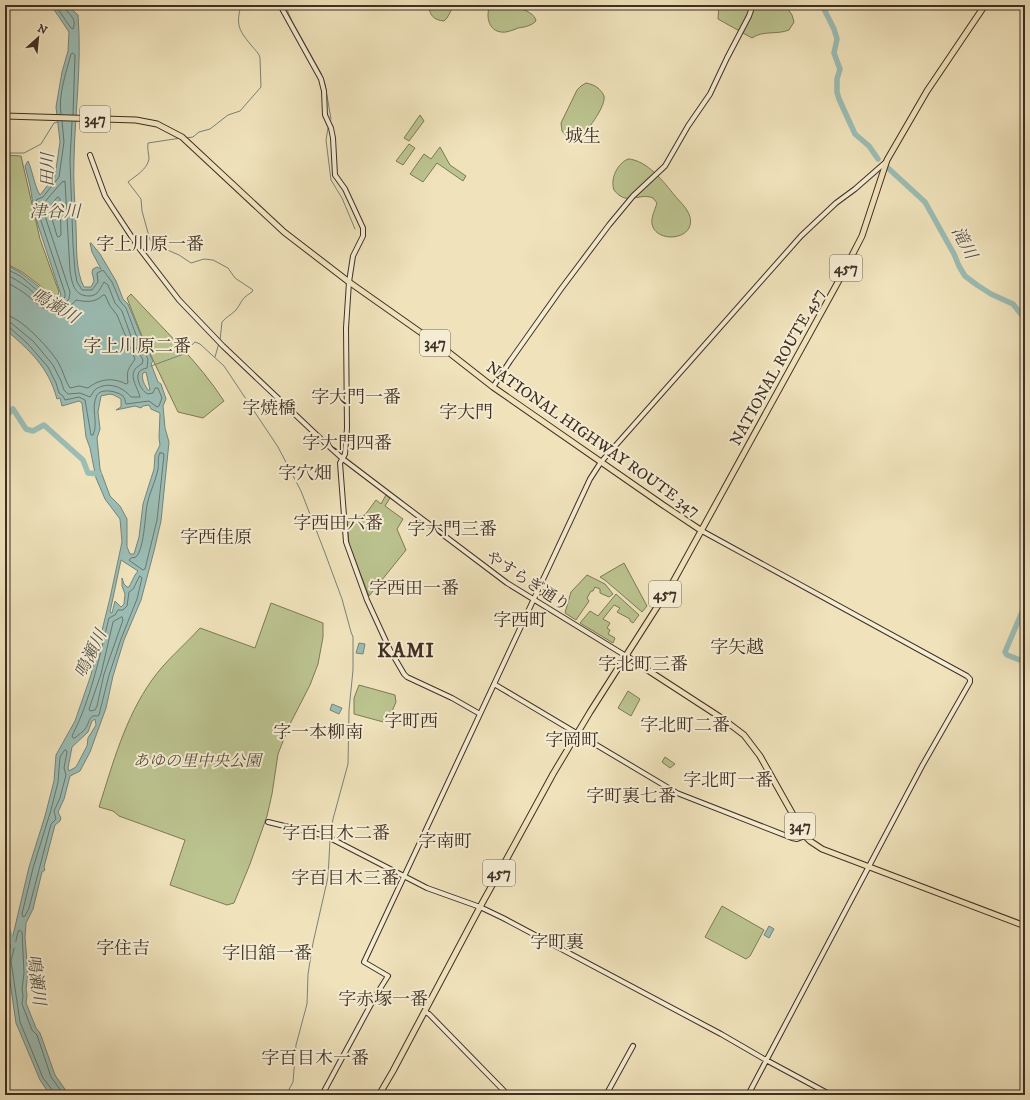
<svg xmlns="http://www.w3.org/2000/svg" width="1030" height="1100" font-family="'IM FELL DW Pica','Noto Serif JP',serif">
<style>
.green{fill:#bbc38f;stroke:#7d795a}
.water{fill:#9bbdb5;stroke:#76847b;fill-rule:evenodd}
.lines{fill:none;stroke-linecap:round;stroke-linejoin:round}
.shore{stroke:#6d766d;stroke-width:1}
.stream{stroke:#76847b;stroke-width:1}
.river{stroke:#9bbdb5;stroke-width:5.5}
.secondary-casing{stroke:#3f2f25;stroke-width:6}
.highway-casing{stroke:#3f2f25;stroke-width:7}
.secondary{stroke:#f5edd3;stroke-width:4}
.highway{stroke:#f0e3bc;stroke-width:5}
.labels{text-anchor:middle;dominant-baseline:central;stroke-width:4;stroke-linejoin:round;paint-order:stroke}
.shield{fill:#f5edd3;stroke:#766859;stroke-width:1}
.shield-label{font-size:15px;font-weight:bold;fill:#3f2f25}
.street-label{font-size:16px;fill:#3f2f25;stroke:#f5edd3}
.park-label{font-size:16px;font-style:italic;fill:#584d3a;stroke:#f5edd3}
.water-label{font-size:17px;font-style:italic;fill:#565249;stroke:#f5edd3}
.quarter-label{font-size:18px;fill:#3f2f25;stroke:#f5edd3}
.district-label{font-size:20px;font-weight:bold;letter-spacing:1px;fill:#3f2f25;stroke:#f5edd3}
</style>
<rect width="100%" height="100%" fill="#f0e3bc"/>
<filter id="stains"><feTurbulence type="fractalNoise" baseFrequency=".005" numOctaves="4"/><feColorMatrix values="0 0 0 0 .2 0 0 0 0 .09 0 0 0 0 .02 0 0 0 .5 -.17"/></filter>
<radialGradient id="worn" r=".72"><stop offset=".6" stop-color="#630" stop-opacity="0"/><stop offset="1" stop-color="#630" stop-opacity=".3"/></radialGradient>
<path class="green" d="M428,5H454L447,18L444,21C433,20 430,15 428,5Z
M490,5C501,5 534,7 536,21C531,26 525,27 518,28C514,30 510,31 506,32C489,34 485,17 490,5Z
M719,5H785L792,15L794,22L789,30C777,35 763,30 752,38L718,19Z
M586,83C591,84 594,85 598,88C600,90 603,93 604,96C606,106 589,128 582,136C575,139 566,138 562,131L561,123L577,90L581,86Z
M420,115L424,121L409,141L404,138Z
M409,144L415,148L403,165L396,161Z
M440,147L450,165L466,176L463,181L437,163L423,182L410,174L424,154L431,159Z
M5,155L21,156L40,239L59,292L57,297H55L22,272L5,263Z
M628,159C647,160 664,182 675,196C682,204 695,215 689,228C682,241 655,240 652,224C651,217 655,210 657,203L653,198C639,192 627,207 614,190C610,179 617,164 628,159Z
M131,294C163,329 198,361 224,401L203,418L178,412L143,339L127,298Z
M386,495L390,498L385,506L403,519L397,529L406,550L369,596L349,544L347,520L365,515L376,500L381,504Z
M624,563L647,606L642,612L606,581L600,577Z
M587,575L605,584L613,594L609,597L600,593V589L595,587L593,591H591L587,598L589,601L576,620L565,613L571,592Z
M616,594L639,615L633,623L630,621V619L617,612L620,608L614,605L603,619L610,623L607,628L610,630L608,634L615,638L613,643L580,623L590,611L598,616Z
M271,603L323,623V637L318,664L310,685L289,726L278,754L272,794L267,816L250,864L234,903L227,905L170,885L185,840L119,816L113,811L99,807C113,763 125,718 152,680C166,660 184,646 200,628L255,648Z
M359,685L395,695L396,702L387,723L354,714V698Z
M628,691L640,699L631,716L618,708Z
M665,757L675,764L670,768L662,762Z
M722,906L764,930L750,956L746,959L705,937Z"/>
<path class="water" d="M51,5H67L78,15C82,64 75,111 74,159C73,181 75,204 76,227C77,246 75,270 84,287H91L94,281L92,272L93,269L97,267L101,269L92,252L90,243H91L100,254L116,281L123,299L128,304L142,338L153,361L151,364L158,382L161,384L166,399L163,406L165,428L169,442L161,521L154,551L141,600L124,640L113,676L106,708L90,752L80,771L70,776L64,799L58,812L61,818L60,821L55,825L44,867L45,870L42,872L33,909L26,923L25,937L28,974L26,989L27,995L26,1003L36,1028L40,1033L55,1075L69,1095H50L40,1080L16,1023L7,961L29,867L45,816L54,781L56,755L75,721L91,675L110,598L122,542L120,519L105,499L96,478L90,448L86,437L82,403L79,401L62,406L60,398L57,399C48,366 30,351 5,329V264L21,273L51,296L57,299L61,295L35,216L30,186L25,166L28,161C33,172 34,185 40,195L55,176L60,142L56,107L62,72L68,51L69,32ZM146,372L150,390H148C145,385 141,380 143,373ZM110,394L114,395L121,399V407L116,410L135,406L141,408L143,406L149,405L151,409L160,413L159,438L160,445L155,455L154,469L143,504L139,537L134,554H130L127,547V519L120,506L110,496L100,469L97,438L100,429L98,412L101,396ZM121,560L138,571L135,575L129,587H127L124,584L122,578V586L125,594L124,604L121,607L115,601L112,613L110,612ZM95,719L96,725L88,738L87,746L76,767L69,771L68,768L72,747L88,732L92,721Z
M359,643L365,644L363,654L356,653Z
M332,704L342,708L339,714L330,710Z
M769,926L774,929L769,938L764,935Z"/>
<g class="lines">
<path class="shore" d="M55,5L71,28L73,29C78,16 66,15 64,5
M61,114C58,95 66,73 71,54L73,53L75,55L73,115
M58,197L60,199L61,235L59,237L57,236L49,208Z
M5,269C10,271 15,273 20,276C29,282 50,305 60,302L65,297V293L39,215L36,200L38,199L43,197L59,177L64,142L62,121
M5,274C13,278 20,282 27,287C36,294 48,310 61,307L69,299L70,292L44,213L42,205L62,182L65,181L70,271C72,283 74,296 89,296C92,296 95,295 97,293C100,290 102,285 104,282L108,285L115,303L122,311L133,342L143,360L142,364C125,372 137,385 140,397H131C123,387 108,381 96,389C93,391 92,395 90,397L80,393L68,394L64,390L61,381L53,365L33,341L11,323L5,321
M5,281L23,292L43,308L54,313H60L66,311L76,300C86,302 95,303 103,295H105L110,306L117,315L135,359C129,369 126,369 128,383L126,384C113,377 99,379 88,388L79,386L70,388C65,381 63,370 58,362C50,349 20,316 5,315
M5,327H9L28,344L48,367L56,383L59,393L63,396L65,400L79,397L85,400L91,435H93C99,423 90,408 97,395C101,388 117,391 123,396C125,398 125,401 126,404L149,401L157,407L159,406L162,398L158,388H155L153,393L148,394C142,392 135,379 139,372C141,369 144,369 147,368L148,359L138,340L126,308L120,301L112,282L103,270L97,273L98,282L92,290H82L77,282L75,271L73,245L70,160L72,122
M160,453H163L164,455L157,520L145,569L143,570L130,561L129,560L131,558L136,557C144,549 145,517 147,505C149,493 156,481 158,469C159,463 157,458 160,453Z
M140,576L142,578L137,599L121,639L109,675L99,715L98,716C88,714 90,723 85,729C83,732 78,735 75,738H73L72,736C91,699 99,658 109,618L115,615L118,610H123L127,606L129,592L133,589Z
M122,617L123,620L104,674L97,706L95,710L90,711L89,709L101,674L113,622Z
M66,750L67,752L64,768L66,775L60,798L54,811L56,819L51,824L29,908L25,916L23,917L22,914L33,868L51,810L58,782L60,757L64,751Z
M53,1095V1091L43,1078L20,1022L11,961L18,932L19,930L22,932L24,973L22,989L23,996L22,1004L32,1030L37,1035L51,1077L64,1095"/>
<path class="stream" d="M285,5L292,21L321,73L325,84L331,119
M328,128L326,140L331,180L342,198L355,229
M181,138L148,143C147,149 149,154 149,159C147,170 135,176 128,182L141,199L142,211L150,240L156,245L179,255L191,263L204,259L213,260L228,268L235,278L253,290L252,292C239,300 243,302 235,311C231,315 226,317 222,322L220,340
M186,138L193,137L199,132L210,129L228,115L240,111L261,87L260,58C259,53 255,50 251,45C238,29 236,25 241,5
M5,153H24L41,144L54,123L58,122
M215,357L219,343
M151,366L181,355L195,342L200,344L224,366L278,447L301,491L325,553L342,599L351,632L353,637V670L349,710L348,764L333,819L330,837
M286,1095L293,1082L296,1045L307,1004L308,974L313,943L328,877L330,840"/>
<path class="river" d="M822,5L834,29L837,39L834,53L840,69L837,79V92L839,99L855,134L869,146L878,159
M888,168L925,202L954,254L959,266L965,276L977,285L991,294L1013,304L1025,319
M5,417L13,409L26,429L33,431L44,425L83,460L88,473L99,474
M1025,605L1005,652L1007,655L1025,662
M5,924L14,945"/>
<g class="secondary-casing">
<path id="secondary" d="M280,5L321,79L324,91L325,115L331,128L333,138L335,175L345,189L363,228V236L353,256L349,282L346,328L347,428L345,454L340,463L346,542L367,600L390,650L404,674L407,677L452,698L480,714
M90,155L105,196L112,207L139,248L179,300L223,346L322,440L343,459L393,497L507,583L626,656
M493,387L510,361L561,289L609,225L633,196L665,166L688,126L710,94L727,58L749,16L753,5
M702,531L967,676L970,679V682L922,766L748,1095
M494,684L677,793L792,838L797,839L805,836
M268,822L326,836L427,888L480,907L503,918L721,1034L766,1060L831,1095
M425,1012L429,1014L508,1095
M322,1095L376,995L388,976L364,962L590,479L601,462L801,236L836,203L855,189L887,161
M606,1095L633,1046"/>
</g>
<g class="highway-casing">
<path id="highway" d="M5,116L136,120L157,124L182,137L284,232L349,282L447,351L493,387L663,505L702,531
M626,656L723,719L744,735L760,756L805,836L810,841L822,849L1025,926
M379,1095L393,1071L480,907L505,862L553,774L590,712L673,582L843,273L862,236L887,160L927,91L985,5"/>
</g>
<use href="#secondary" class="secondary"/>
<use href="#highway" class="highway"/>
</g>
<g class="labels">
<g class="shield">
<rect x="80" y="106" width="30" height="26" rx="3"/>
<rect x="830" y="255" width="32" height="26" rx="3"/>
<rect x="420" y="330" width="30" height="26" rx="3"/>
<rect x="649" y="581" width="32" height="26" rx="3"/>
<rect x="785" y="813" width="30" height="26" rx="3"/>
<rect x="483" y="860" width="32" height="26" rx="3"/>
</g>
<g class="shield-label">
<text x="95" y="119">347</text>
<text x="846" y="268">457</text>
<text x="435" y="343">347</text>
<text x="665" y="594">457</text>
<text x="800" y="826">347</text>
<text x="499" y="873">457</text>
</g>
<g class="street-label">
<text transform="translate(777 367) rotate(-61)">NATIONAL ROUTE 457</text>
<text transform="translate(593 439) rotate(35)">NATIONAL HIGHWAY ROUTE 347</text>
<text transform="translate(528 581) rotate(33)">やすらぎ通り</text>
</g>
<g class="park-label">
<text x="197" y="761">あゆの里中央公園</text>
</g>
<g class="water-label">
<text transform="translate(48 170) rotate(-89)">田川</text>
<text x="55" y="212">津谷川</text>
<text transform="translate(964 243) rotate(62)">滝川</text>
<text transform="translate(55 306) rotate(31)">鳴瀬川</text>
<text transform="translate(91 654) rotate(-64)">鳴瀬川</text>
<text transform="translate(36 980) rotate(83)">鳴瀬川</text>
</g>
<g class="quarter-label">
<text x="583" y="137">城生</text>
<text x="150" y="245">字上川原一番</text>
<text x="137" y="347">字上川原二番</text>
<text x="356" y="398">字大門一番</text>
<text x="269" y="409">字焼橋</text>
<text x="466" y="413">字大門</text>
<text x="347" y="444">字大門四番</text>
<text x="305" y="474">字穴畑</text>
<text x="338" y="524">字西田六番</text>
<text x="452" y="530">字大門三番</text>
<text x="216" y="538">字西佳原</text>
<text x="414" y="589">字西田一番</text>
<text x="520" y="621">字西町</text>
<text x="737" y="648">字矢越</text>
<text x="643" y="665">字北町三番</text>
<text x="411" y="722">字町西</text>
<text x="685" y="726">字北町二番</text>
<text x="318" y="733">字一本柳南</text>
<text x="572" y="741">字岡町</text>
<text x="728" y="781">字北町一番</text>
<text x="631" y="797">字町裏七番</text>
<text x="336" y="834">字百目木二番</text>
<text x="445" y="842">字南町</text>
<text x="345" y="879">字百目木三番</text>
<text x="557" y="943">字町裏</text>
<text x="123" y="949">字住吉</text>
<text x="267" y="954">字旧舘一番</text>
<text x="383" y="1000">字赤塚一番</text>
<text x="315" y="1059">字百目木一番</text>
</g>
<g class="district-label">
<text x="406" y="651">KAMI</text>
</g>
</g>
<rect width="1030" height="1100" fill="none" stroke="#f0e3bc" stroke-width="20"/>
<rect x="6" y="6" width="1018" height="1088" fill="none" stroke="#3f2f25" stroke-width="2"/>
<rect x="10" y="10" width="1010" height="1080" fill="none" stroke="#3f2f25"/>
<g transform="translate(38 38) rotate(27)" stroke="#f5edd3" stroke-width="3" paint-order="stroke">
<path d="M0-3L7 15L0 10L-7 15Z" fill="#3f2f25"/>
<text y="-6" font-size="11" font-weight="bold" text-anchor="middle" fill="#3f2f25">N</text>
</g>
<rect width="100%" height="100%" filter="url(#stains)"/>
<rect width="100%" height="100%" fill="url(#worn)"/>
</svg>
